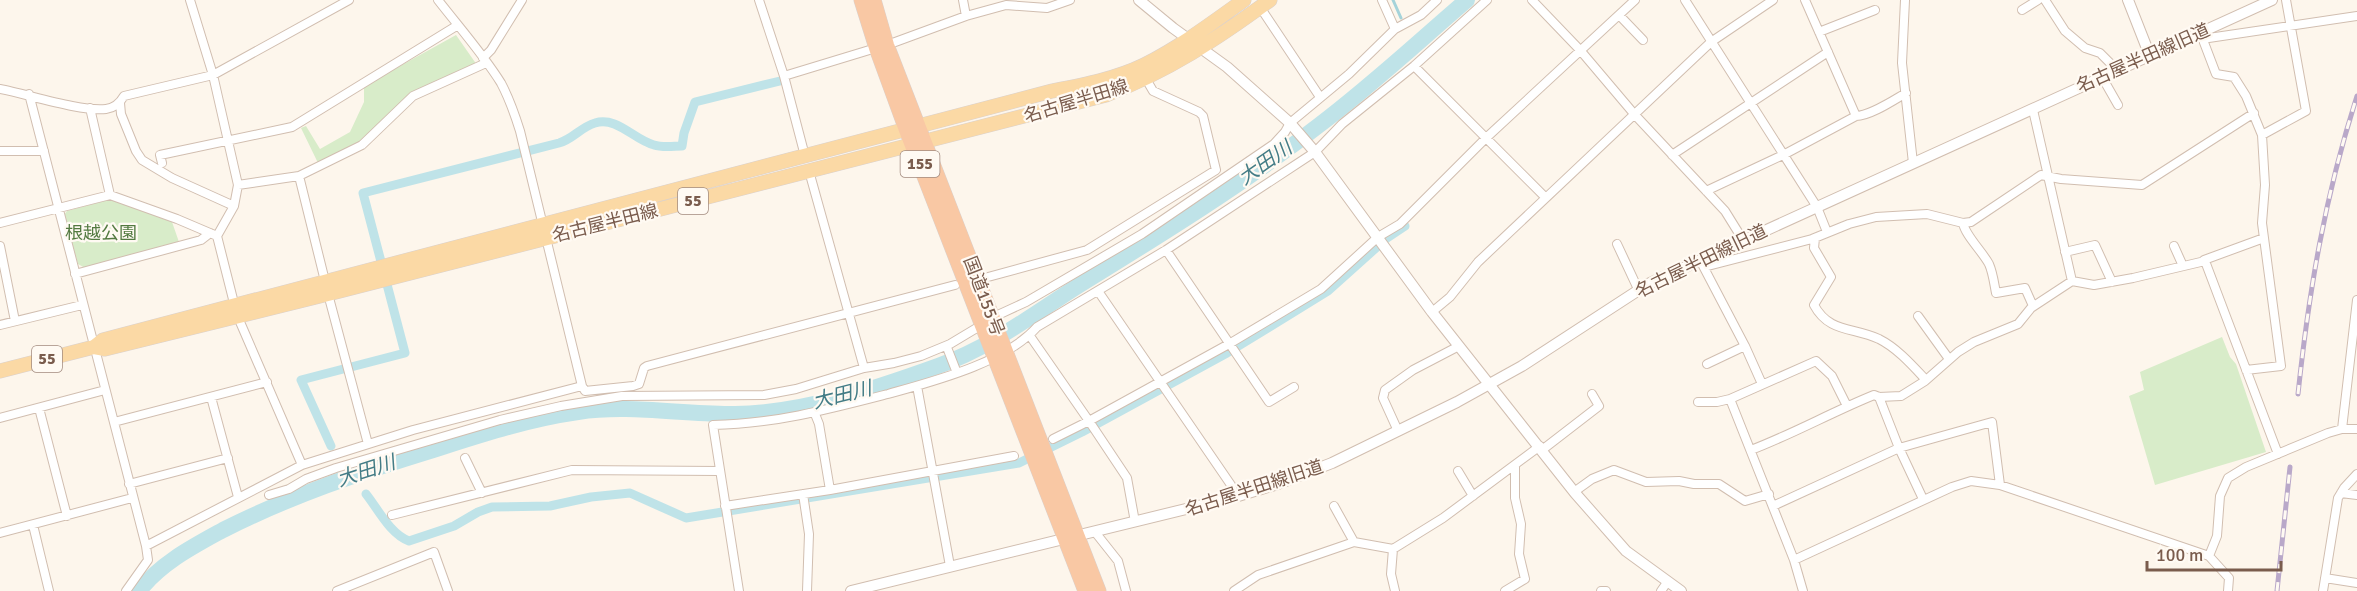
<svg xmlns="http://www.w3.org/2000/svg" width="2357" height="591" font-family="Signika,'Noto Sans JP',sans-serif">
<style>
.green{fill:#d8ecc9}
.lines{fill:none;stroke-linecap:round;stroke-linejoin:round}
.stream{stroke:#a5d3da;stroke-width:3}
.canal{stroke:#bfe3e8;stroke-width:9}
.river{stroke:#bfe3e8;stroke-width:16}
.minor-casing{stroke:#d1beb0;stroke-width:10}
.tertiary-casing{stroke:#d1beb0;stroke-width:12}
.primary-casing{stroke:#dad1cd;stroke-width:15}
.trunk-casing{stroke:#dad1cd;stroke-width:15}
.minor{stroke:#fff;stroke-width:8}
.tertiary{stroke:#fff;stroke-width:10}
.primary{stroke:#fbd9a5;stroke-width:14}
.trunk{stroke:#f9c8a4;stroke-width:14}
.rail-casing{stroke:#b9a8c9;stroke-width:5}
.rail{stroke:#fffaf3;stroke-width:3;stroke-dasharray:9;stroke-linecap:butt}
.labels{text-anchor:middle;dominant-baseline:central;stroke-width:4.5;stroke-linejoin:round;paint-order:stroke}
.shield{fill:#fffaf3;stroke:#a28b7f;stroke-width:1.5}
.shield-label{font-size:16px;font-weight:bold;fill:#7a5c4d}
.street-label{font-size:18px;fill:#7a5c4d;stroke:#fffaf3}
.park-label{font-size:18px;fill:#537a41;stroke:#fffaf3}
.water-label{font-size:20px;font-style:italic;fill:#437c86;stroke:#fffaf3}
</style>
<rect width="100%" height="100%" fill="#fdf6ec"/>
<path class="green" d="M456,35L477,65L412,94L358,143L318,163L301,128L306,126L320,149L350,132L364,102V86Z
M111,199L172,222L179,242L85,268L78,264L64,215L67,211Z
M2222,337L2230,357L2236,364L2266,452L2155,485L2129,396L2144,390L2140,372Z"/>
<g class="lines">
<path class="stream" d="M1393,0L1401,18"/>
<path class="canal" d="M331,446L301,380L405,353L363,193L559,143C573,139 581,127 595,123C617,116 634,140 654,145C663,148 674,146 682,146L684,133L695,102L780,81
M366,494C378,509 390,534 409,541L454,526L478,512L492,507L550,506L591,497L630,493L686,518L1019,463L1082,432L1227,353L1328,291L1387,238L1405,226"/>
<path class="river" d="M139,591C161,563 192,547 223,530C290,496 361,472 433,450C480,435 528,419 578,412C630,404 683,415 735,414C804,413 874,389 938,366C990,348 1035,313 1081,284C1162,234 1243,184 1318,126C1370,87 1418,42 1467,0"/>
<g class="minor-casing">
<path id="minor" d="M190,0L213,75L238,185
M438,0C459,27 483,54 501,83C509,98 515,115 520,131L582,386L585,391L633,386L639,384L644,368L647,366L955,285
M759,0L784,76L805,156
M963,0L966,16
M1382,0L1395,29
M1532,0L1580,50L1635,115L1725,211L1743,240
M1685,0L1817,207L1827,232
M1805,0L1856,116
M1905,0L1902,63L1913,163
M2045,0L2065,31L2085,48L2100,53L2117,70
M1260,7L1320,97
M2022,10L2038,0
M1619,15L1643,40
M1819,32L1875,10
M2200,32L2216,74L2234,77L2246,96L2262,135L2265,185L2262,223L2281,366L2246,370
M2202,39L2357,16
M887,45L966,16L1006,5L1047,8L1070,0
M483,58L491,50L522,0
M1414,66L1545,197
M784,76L876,48
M2102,77L2118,105
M0,89C27,94 81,112 106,109C114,108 120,103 124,96L213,75L349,0
M29,94L146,546L148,560L126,591
M120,103L121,114L136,151L142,160L172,178L234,206
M90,108L110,195L177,219L217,236
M2033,110L2072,281
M2262,135L2306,111L2286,0
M0,151H44
M1672,155L1828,52
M162,163L160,155L292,127L458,25
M809,171L864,368
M299,176L325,281
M1706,191L1785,154L1856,116C1870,116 1894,100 1906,93
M0,223L110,195
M1963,223C1965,235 1982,251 1989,264C1993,273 1994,283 1996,293L2025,288L2033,306
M1815,238L1814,248L1831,277L1814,305C1829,333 1853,327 1879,339C1897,348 1912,365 1926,380
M1617,244L1638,289
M0,246L15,321
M2174,246L2183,266
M1166,250L1269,402L1294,387
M2065,252L2095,245L2112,282
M2204,260L2264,238
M1702,264L1745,346L1762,384
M1704,267L1812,239L1849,224L1876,217L1927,214L1963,223L1971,222L2041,175L2061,179L2142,185L2254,113
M75,274L201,240L210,233
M988,277L1087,250L1216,170L1203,116L1199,112L1153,91L1146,79
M1098,291L1231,485L1235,497
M328,294L368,444
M1432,312L1450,297L1478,262L1711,42L1773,0
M1918,316L1949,359
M0,325L82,305
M1030,336L1089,421L1229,344L1321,289L1378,237L1400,224L1486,138L1635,0
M948,350L957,373
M1707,364L1745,346
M917,386L950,566
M211,397L238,497
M1879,397L1899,448L1923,499
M1698,402H1717L1730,399
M39,408L67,516
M815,414L819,424L830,490
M0,418L105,390
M114,422L267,382
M2342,429L2357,300
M1398,431L1383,398L1385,390L1413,370L1459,346
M1053,439L1089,421L1127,478L1135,522
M1542,450L1599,406L1592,394
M1751,450C1793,434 1832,412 1874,395L1879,397L1901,396L1925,381L1958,352L1974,342L2018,324L2031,308L2072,281L2094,285L2133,278L2205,261L2278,454
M465,458L482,493
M302,465L237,315L217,236L234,206L238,185L299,176L362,145L413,96L486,63
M1458,471L1473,496
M129,484L228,458
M1574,492L1592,479L1614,470L1646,482L1679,481L1694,484H1719L1745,501L1769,494
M2341,493L2357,495
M803,494L809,534L807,591
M269,495L289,489L306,479L336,468L500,420L561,406L622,396L764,395L796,389L864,368L894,363L921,356L950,344L1000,314L1026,302L1142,234L1274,144L1285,132L1290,123L1349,74L1395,29L1421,15L1437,0
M725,506L830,490L1014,456
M1334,506L1354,542
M1773,506L1899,448L1992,422L2000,485
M392,515L572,470L719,471
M33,525L49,591
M1095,532L1118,561L1126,591
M0,533L132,498
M146,546L302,465L413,430L582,386
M1393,549L1391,574L1395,591
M2209,556L2217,536L2220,496L2228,478L2246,467L2328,433L2342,429H2357
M1794,560L1952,487L1971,481L2000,485L2209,556L2229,578L2228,591
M2325,578L2357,583
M337,591L434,552L448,591
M739,591L713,425C774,424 830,409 888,394C934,381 1005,363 1037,327L1166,250L1315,152L1342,124L1414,66L1487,0
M1234,591L1258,575L1354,542L1393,549L1443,518L1540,446
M1505,591L1525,579L1519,554L1521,524L1515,498V465
M1601,591H1606
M1661,591L1668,581
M1803,591L1794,560L1730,399L1816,361L1832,376L1847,406
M2323,591L2338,498L2344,488L2357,474"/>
</g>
<g class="tertiary-casing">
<path id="tertiary" d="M1139,0L1173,28L1227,67L1290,123L1315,152L1432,312L1575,493L1626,551L1681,591
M2128,0L2150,56
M851,591L1235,497L1278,484L1332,463L1457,402L1522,366L1648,284L2272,0"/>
</g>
<g class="primary-casing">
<path id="primary" d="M94,347L105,349L328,294L1106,95C1168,71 1217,39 1270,0
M0,371L94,347L103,340L1052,91C1083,85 1115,79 1144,65C1180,47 1212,23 1244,0"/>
</g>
<g class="trunk-casing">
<path id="trunk" d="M861,0L876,48L906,130L1085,591
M874,0L887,45L1099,591"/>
</g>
<use href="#minor" class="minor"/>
<use href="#tertiary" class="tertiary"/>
<use href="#primary" class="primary"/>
<use href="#trunk" class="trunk"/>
<g class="rail-casing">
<path id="rail" d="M2298,394C2309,290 2325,196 2357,96
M2277,591L2290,467"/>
</g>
<use href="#rail" class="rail"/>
</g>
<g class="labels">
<g class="shield">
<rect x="900.5" y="151" width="39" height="26" rx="4.5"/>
<rect x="678" y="188" width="30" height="26" rx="4.5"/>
<rect x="32" y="346" width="30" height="26" rx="4.5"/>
</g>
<g class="shield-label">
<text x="920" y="164">155</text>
<text x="693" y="201">55</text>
<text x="47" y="359">55</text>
</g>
<g class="street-label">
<text transform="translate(2143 58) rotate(-24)">名古屋半田線旧道</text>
<text transform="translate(1076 101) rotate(-17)">名古屋半田線</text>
<text transform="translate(605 223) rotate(-14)">名古屋半田線</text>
<text transform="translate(1701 261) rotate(-26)">名古屋半田線旧道</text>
<text transform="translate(984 296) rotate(69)">国道155号</text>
<text transform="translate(1254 488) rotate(-18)">名古屋半田線旧道</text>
</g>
<g class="park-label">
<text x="101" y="233">根越公園</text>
</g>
<g class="water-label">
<text transform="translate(1265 163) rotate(-35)">大田川</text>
<text transform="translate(842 395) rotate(-14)">大田川</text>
<text transform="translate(366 471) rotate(-18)">大田川</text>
</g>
</g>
<path d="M2147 561v9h134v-9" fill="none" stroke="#7a5c4d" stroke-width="3"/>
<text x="2156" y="561" font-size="18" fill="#7a5c4d" stroke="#fffaf3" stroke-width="4.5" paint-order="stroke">100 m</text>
</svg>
